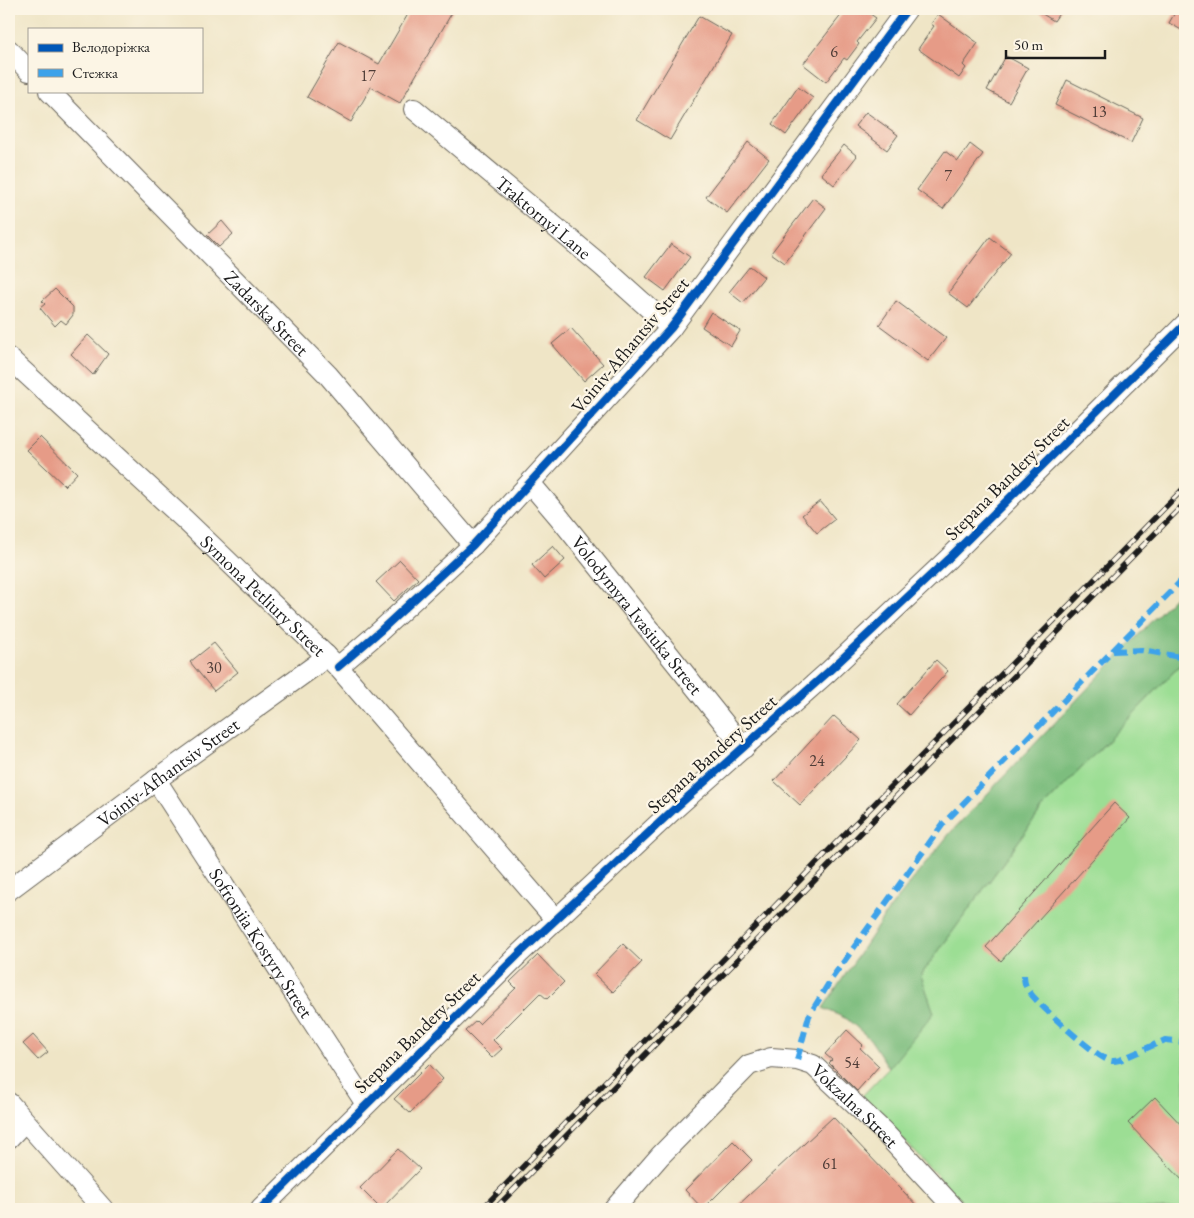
<svg xmlns="http://www.w3.org/2000/svg" width="1194" height="1218" font-family="'EB Garamond',serif">
<style>
.green{fill:#9cde94;stroke:#5c7d58}
.forest{fill:#7dbd7e;stroke:#4c6c4d}
.building{fill:#e69b87}
.lines{fill:none;stroke-linecap:round;stroke-linejoin:round}
.minor-casing{stroke:#666258;stroke-width:22}
.minor{stroke:#fff;stroke-width:20}
.rail-casing{stroke:#1c1c1c;stroke-width:5.5}
.rail{stroke:#fcf5e5;stroke-width:4;stroke-dasharray:11;stroke-linecap:butt}
.quiet{stroke:#3da2ea;stroke-width:6;stroke-dasharray:12 6;stroke-linecap:butt}
.cycleway-casing{stroke:#fcf5e5;stroke-width:11}
.cycleway{stroke:#0057b8;stroke-width:8}
.labels{text-anchor:middle;dominant-baseline:central;stroke-width:4.5;stroke-linejoin:round;paint-order:stroke}
.number-label{font-size:16px;fill:#4e3c37}
.street-label{font-size:19px;fill:#1c1c1c;stroke:#fcf5e5}
</style>
<rect width="100%" height="100%" fill="#fcf5e5"/>
<filter id="ink" filterUnits="userSpaceOnUse"><feTurbulence type="fractalNoise" baseFrequency=".02" numOctaves="2"/><feDisplacementMap in="SourceGraphic" scale="10" xChannelSelector="R" yChannelSelector="G"/><feConvolveMatrix kernelMatrix="1 2 1 2 8 2 1 2 1" color-interpolation-filters="sRGB"/></filter>
<filter id="wash" filterUnits="userSpaceOnUse"><feTurbulence type="fractalNoise" baseFrequency=".0096" numOctaves="4" result="noise"/><feDisplacementMap in="SourceGraphic" scale="20" xChannelSelector="R" yChannelSelector="G"/><feGaussianBlur stdDeviation="1.12" result="paint"/><feColorMatrix in="noise" values="0 0 0 0 0 0 0 0 0 0 0 0 0 0 0 0 0 1.4 0 .05"/><feComposite in="paint" operator="in"/></filter>
<g filter="url(#wash)">
<rect width="100%" height="100%" fill="#efe5c6"/>
<path class="green" d="M1185,660V1209H969L862,1096L889,1068L921,975L1042,809Z"/>
<path class="forest" d="M1185,586V660L1042,809L921,975L934,1013L889,1068L870,1039L847,1019L823,1008L887,912L950,833Z"/>
<g id="blocks">
<path class="building" d="M411,9H454L400,103L371,87L351,122L307,97L339,42L379,64Z
M846,9H863L876,18L857,42L859,44L847,60L844,58L826,82L803,64Z
M1034,9H1062L1054,21Z
M1177,9H1185V32L1169,23Z
M938,14L978,43L963,65L966,68L959,78L918,49L934,26L931,24Z
M699,16L732,35L670,140L637,120Z
M1006,56L1028,68L1009,102L987,90Z
M1067,80L1143,118L1131,143L1055,105Z
M798,87L813,98L786,135L772,124Z
M866,112L898,135L887,150L855,126Z
M748,142L769,159L727,213L706,197Z
M970,144L983,154L943,209L917,190L945,151L958,161Z
M844,145L857,156L834,185L821,174Z
M813,198L826,208L785,263L771,253Z
M222,221L233,234L219,247L207,235Z
M990,237L1011,253L968,308L948,293Z
M671,244L690,257L665,291L646,277Z
M750,266L764,277L743,303L729,292Z
M55,289L73,307V315L66,324L61,320L55,326L40,308L45,304L42,301Z
M896,301L946,338L928,361L879,325Z
M711,312L740,331L731,346L702,327Z
M571,328L603,364L584,381L552,344Z
M88,335L108,354L93,375L71,354Z
M40,437L77,473L65,486L27,450Z
M820,501L835,519L817,533L802,515Z
M553,546L565,560L544,579L532,565Z
M400,560L418,579L394,601L376,582Z
M214,643L238,672L214,691L190,662Z
M936,660L948,671L909,715L897,704Z
M834,716L861,740L800,805L774,781Z
M1114,803L1130,818L1001,961L986,947Z
M623,944L642,962L613,992L594,974Z
M538,955L564,982L547,999L540,993L493,1040L502,1049L492,1058L465,1031L476,1021L479,1024L516,988L510,982Z
M847,1030L863,1045L860,1048L879,1066L857,1091L829,1063L832,1060L825,1054Z
M33,1035L48,1052L38,1060L23,1044Z
M429,1064L443,1079L410,1113L394,1099Z
M1155,1097L1185,1129V1183L1128,1123Z
M833,1117L920,1209H734Z
M733,1141L752,1160L703,1209L685,1190Z
M398,1149L420,1169L381,1209L360,1188Z"/>
</g>
</g>
<g filter="url(#ink)">
<use href="#blocks" fill-opacity="0" stroke="#666258" stroke-width="1"/>
<g class="lines">
<g class="minor-casing">
<g id="minor">
<path d="M9,50L29,71"/>
<path id="s1" d="M49,91L328,375L473,545"/>
<path id="s2" d="M414,109L602,266L671,328"/>
<path id="s3" d="M9,358L184,519L338,667L556,920"/>
<path id="s4" d="M530,483L559,517L744,748"/>
<path d="M338,667L380,631L473,545L671,328L907,9"/>
<path id="s5" d="M156,780L366,1104"/>
<path id="s6" d="M9,890L156,780L317,664L326,655"/>
<path d="M9,1103L103,1209"/>
<path d="M9,1138L24,1122"/>
<path d="M261,1209L520,953L672,811L828,672L948,559L1185,324"/>
<path id="s7" d="M614,1209L660,1156L749,1065L771,1058L797,1060L813,1065L883,1131L955,1209"/>
</g>
</g>
<use href="#minor" class="minor"/>
<g class="rail-casing">
<path id="rail" d="M482,1209L833,846L1185,487
M495,1209L961,730L1185,503"/>
</g>
<use href="#rail" class="rail"/>
<path class="quiet" d="M1113,651L1142,650L1185,658
M1024,975C1024,981 1025,986 1028,990C1037,1004 1094,1055 1108,1060C1113,1062 1116,1061 1120,1060L1165,1040L1185,1042
M797,1060L809,1016L832,978L943,824L1185,577"/>
<g class="cycleway-casing">
<path id="cycleway" d="M338,667L380,631L473,545L671,328L907,9
M261,1209L520,953L672,811L828,672L948,559L1185,324"/>
</g>
<use href="#cycleway" class="cycleway"/>
</g>
</g>
<g class="labels">
<g class="number-label">
<text x="834" y="51">6</text>
<text x="368" y="75">17</text>
<text x="1099" y="111">13</text>
<text x="948" y="175">7</text>
<text x="214" y="667">30</text>
<text x="817" y="760">24</text>
<text x="852" y="1062">54</text>
<text x="830" y="1163">61</text>
</g>
<g class="street-label">
<text stroke="none"><textPath href="#s2" startOffset="169">Traktornyi Lane</textPath></text>
<text stroke="none"><textPath href="#s1" startOffset="311">Zadarska Street</textPath></text>
<text transform="translate(630 345) rotate(-50)">Voiniv-Afhantsiv Street</text>
<text transform="translate(1007 478) rotate(-45)">Stepana Bandery Street</text>
<text stroke="none"><textPath href="#s3" startOffset="348">Symona Petliury Street</textPath></text>
<text stroke="none"><textPath href="#s4" startOffset="170">Volodymyra Ivasiuka Street</textPath></text>
<text transform="translate(712 754) rotate(-42)">Stepana Bandery Street</text>
<text stroke="none"><textPath href="#s6" startOffset="198">Voiniv-Afhantsiv Street</textPath></text>
<text stroke="none"><textPath href="#s5" startOffset="194">Sofroniia Kostyry Street</textPath></text>
<text transform="translate(417 1032) rotate(-44)">Stepana Bandery Street</text>
<text stroke="none"><textPath href="#s7" startOffset="322">Vokzalna Street</textPath></text>
</g>
</g>
<rect width="1194" height="1218" fill="none" stroke="#fcf5e5" stroke-width="30"/>
<rect x="28" y="28" width="175" height="65" fill="#fcf5e5" stroke="#a29e95"/>
<rect x="38" y="44" width="25" height="8" fill="#0057b8" stroke="#a29e95"/>
<text x="72" y="52" font-size="15" fill="#1c1c1c">Велодоріжка</text>
<rect x="38" y="69" width="25" height="8" fill="#3da2ea" stroke="#a29e95"/>
<text x="72" y="78" font-size="15" fill="#1c1c1c">Стежка</text>
<path d="M1006 50v8h99v-8" fill="none" stroke="#1c1c1c" stroke-width="2.5"/>
<text x="1014" y="50" font-size="15" fill="#1c1c1c" stroke="#fcf5e5" stroke-width="4" paint-order="stroke">50 m</text>
</svg>
